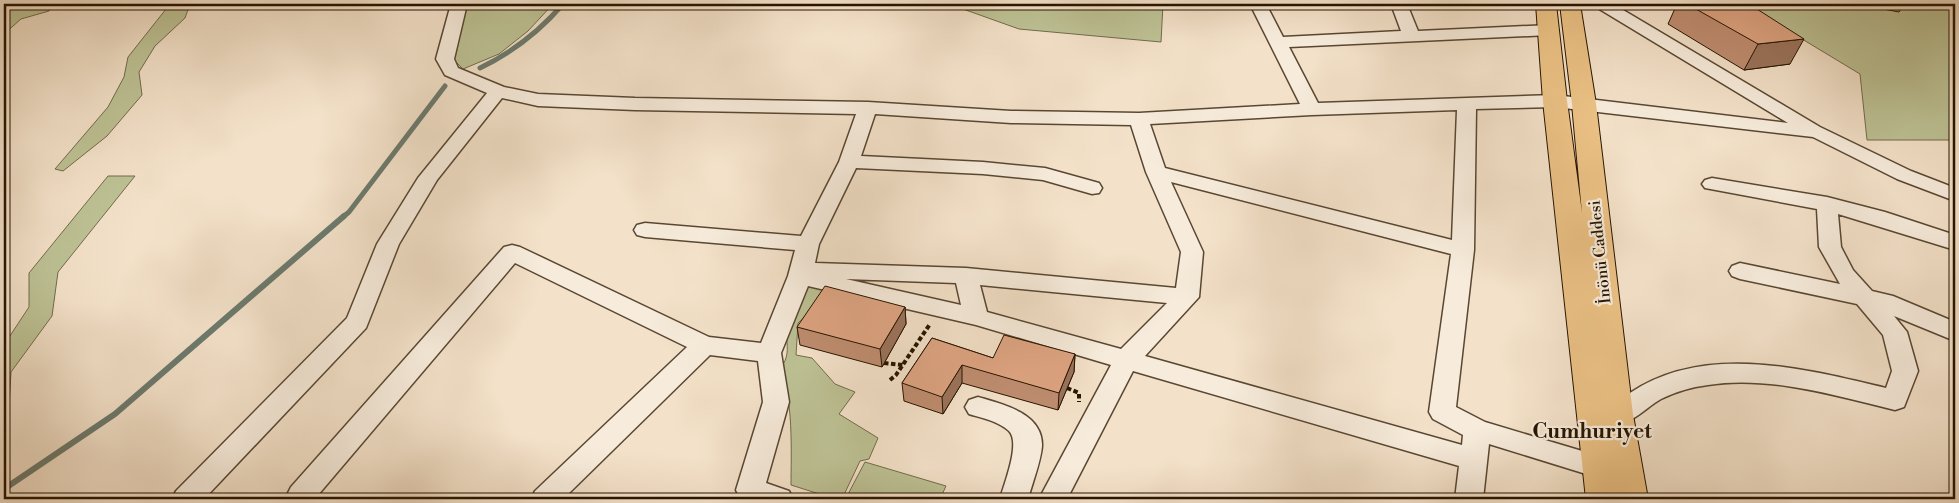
<svg xmlns="http://www.w3.org/2000/svg" width="1959" height="503" font-family="'Libre Bodoni',serif">
<style>
.green{fill:#bdc295;stroke:#726b4a}
.lines{fill:none;stroke-linecap:round;stroke-linejoin:round}
.stream-far1{stroke:#6c7a6d;stroke-width:5}
.stream{stroke:#6c7a6d;stroke-width:6}
.minor-casing{stroke:#594732;stroke-width:3}
.major-casing{stroke:#261400;stroke-width:2}
.path{stroke:#261400;stroke-width:4;stroke-dasharray:4.5 2.5;stroke-linecap:butt}
.minor{fill:#f7ecdc;fill-rule:evenodd}
.major{fill:#eac084;fill-rule:evenodd}
.wall{fill:#bf8d70;stroke:#261400}
.shaded-wall{fill:#9b735b;stroke:#261400}
.building{fill:#dea482;stroke:#261400}
.labels{text-anchor:middle;dominant-baseline:central;stroke-width:4.5;stroke-linejoin:round;paint-order:stroke}
.street-label{font-size:16px;fill:#261400;stroke:#f7ecdc}
.district-label{font-size:21px;font-weight:bold;fill:#261400;stroke:#f7ecdc}
</style>
<rect width="100%" height="100%" fill="#f3e1c9"/>
<filter id="stains"><feTurbulence type="fractalNoise" baseFrequency=".004" numOctaves="4"/><feColorMatrix values="0 0 0 0 .2 0 0 0 0 .09 0 0 0 0 .02 0 0 0 .5 -.17"/></filter>
<radialGradient id="worn" r=".72"><stop offset=".6" stop-color="#630" stop-opacity="0"/><stop offset="1" stop-color="#630" stop-opacity=".3"/></radialGradient>
<path class="green" d="M4,4H56L49,11L21,19L4,34Z
M170,4H190L185,18L155,46L139,72L142,95L107,136L63,171L55,169L108,107L124,77L128,57Z
M465,4H553L528,31L499,54L463,69L454,60Z
M949,4H1163L1161,42L1019,29Z
M1744,4H1955V140H1867L1860,74Z
M108,176H135L58,272L52,316L11,372L8,424L4,427V345L29,307V273Z
M812,282L850,296L806,316L798,323L796,355L812,358L835,384L855,392L839,414L878,438L869,459L860,461L842,499H835L791,485C791,456 794,393 779,370C794,352 783,342 788,322C791,310 803,290 812,282Z
M865,462L946,486L940,499L846,498Z"/>
<g class="lines">
<path class="stream-far1" d="M480,68C513,52 539,32 563,4
M343,217L349,212L445,86"/>
<path class="stream" d="M4,489L115,414L344,216"/>
<g class="minor-casing">
<path id="minor" d="M451,4H467L454,59L458,68L504,87L538,94L635,98L868,102L1011,111L1139,113L1300,104L1250,4H1266L1283,37L1401,31L1391,4H1407L1418,31L1549,25L1555,26L1558,30L1555,34L1549,35L1289,47L1318,103L1555,95L1788,123L1596,7L1594,4H1613L1820,127L1911,171L1955,188V201L1897,179L1813,137L1555,107L1476,109L1474,250L1456,407L1485,422L1609,459L1613,467L1609,475L1599,478L1489,444L1483,499H1455L1459,466L1133,371L1067,499H1039L1111,365L976,325L808,286L781,353L789,402L766,483L789,491L793,499L740,498L736,490L763,402L758,361L710,355L563,499H531L535,491L687,347L515,263L318,495L320,499H289L287,495L291,487L504,247L512,245L520,247L709,337L761,343L788,276L795,250L645,237L637,235L634,230L637,225L645,223L801,236L839,162L856,114L635,110L538,106L502,98L437,180L399,244L366,328L204,499H172L176,491L347,318L377,244L418,178L487,93L445,75L436,59ZM1457,110L1452,240L1165,168L1150,124L1312,115ZM875,114L1011,123L1131,125L1146,172L1181,252L1176,288L966,268L815,263L819,244L856,168L983,174L1043,180L1092,194L1099,193L1102,188L1099,183L1045,168L983,162L861,156ZM1171,182L1451,254L1429,412L1433,419L1463,435L1462,445L1145,356L1199,297L1203,252ZM846,279L956,283L961,305ZM980,285L1167,303L1121,349L987,312Z
M1712,178L1827,197L1885,212L1955,235V250L1838,214L1841,247L1853,270L1872,291L1893,296L1955,322V341L1894,316L1907,332L1918,371L1904,407L1895,410C1837,396 1767,375 1708,385C1691,387 1675,392 1661,399C1643,409 1629,429 1608,422L1604,415C1609,405 1620,400 1630,393C1705,342 1805,369 1886,388L1892,371L1883,335L1857,304L1740,279L1732,276L1729,271L1732,266L1740,263L1840,284L1819,247L1817,209L1705,188L1702,184L1705,180Z
M978,397C1002,404 1043,413 1042,446C1041,461 1032,484 1028,499H1000C1004,484 1021,443 1009,431C998,421 982,418 969,414L965,407L969,400Z"/>
</g>
<g class="major-casing">
<path id="major" d="M1536,4H1556L1567,101L1582,213L1572,104L1560,4H1580L1596,104L1633,415L1648,499H1586L1543,101Z"/>
</g>
<path class="path" d="M884,363L903,365
M890,380L896,375L930,324
M1067,388L1079,393V402"/>
<use href="#minor" class="minor"/>
<use href="#major" class="major"/>
</g>
<path class="wall" d="M1677,4H1749L1790,64L1744,70L1668,24Z
M1877,4H1904L1899,12L1878,8Z
M905,307L906,324L882,367L800,345L797,327Z
M932,338L993,358L1075,354L1074,372L1058,410L962,383L943,414L904,401L902,383Z"/>
<path class="shaded-wall" d="M1804,39L1790,64L1744,70L1758,44Z
M905,307L906,324L882,367L880,349Z
M1075,354L1074,372L1058,410L1059,393Z
M962,365V383L943,414L942,397Z"/>
<path class="building" d="M1687,4H1749L1804,39L1758,44Z
M825,286L905,307L880,349L797,327Z
M1004,335L1075,354L1059,393L962,365L942,397L902,383L932,338L993,358Z"/>
<g class="labels">
<g class="street-label">
<text transform="translate(1600 252) rotate(-96)">İnönü Caddesi</text>
</g>
<g class="district-label">
<text x="1592" y="432">Cumhuriyet</text>
</g>
</g>
<rect width="1959" height="503" fill="none" stroke="#f3e1c9" stroke-width="20"/>
<rect x="5" y="5" width="1949" height="493" fill="none" stroke="#261400" stroke-width="2.5"/>
<rect x="10" y="10" width="1939" height="483" fill="none" stroke="#261400"/>
<rect width="100%" height="100%" filter="url(#stains)"/>
<rect width="100%" height="100%" fill="url(#worn)"/>
</svg>
